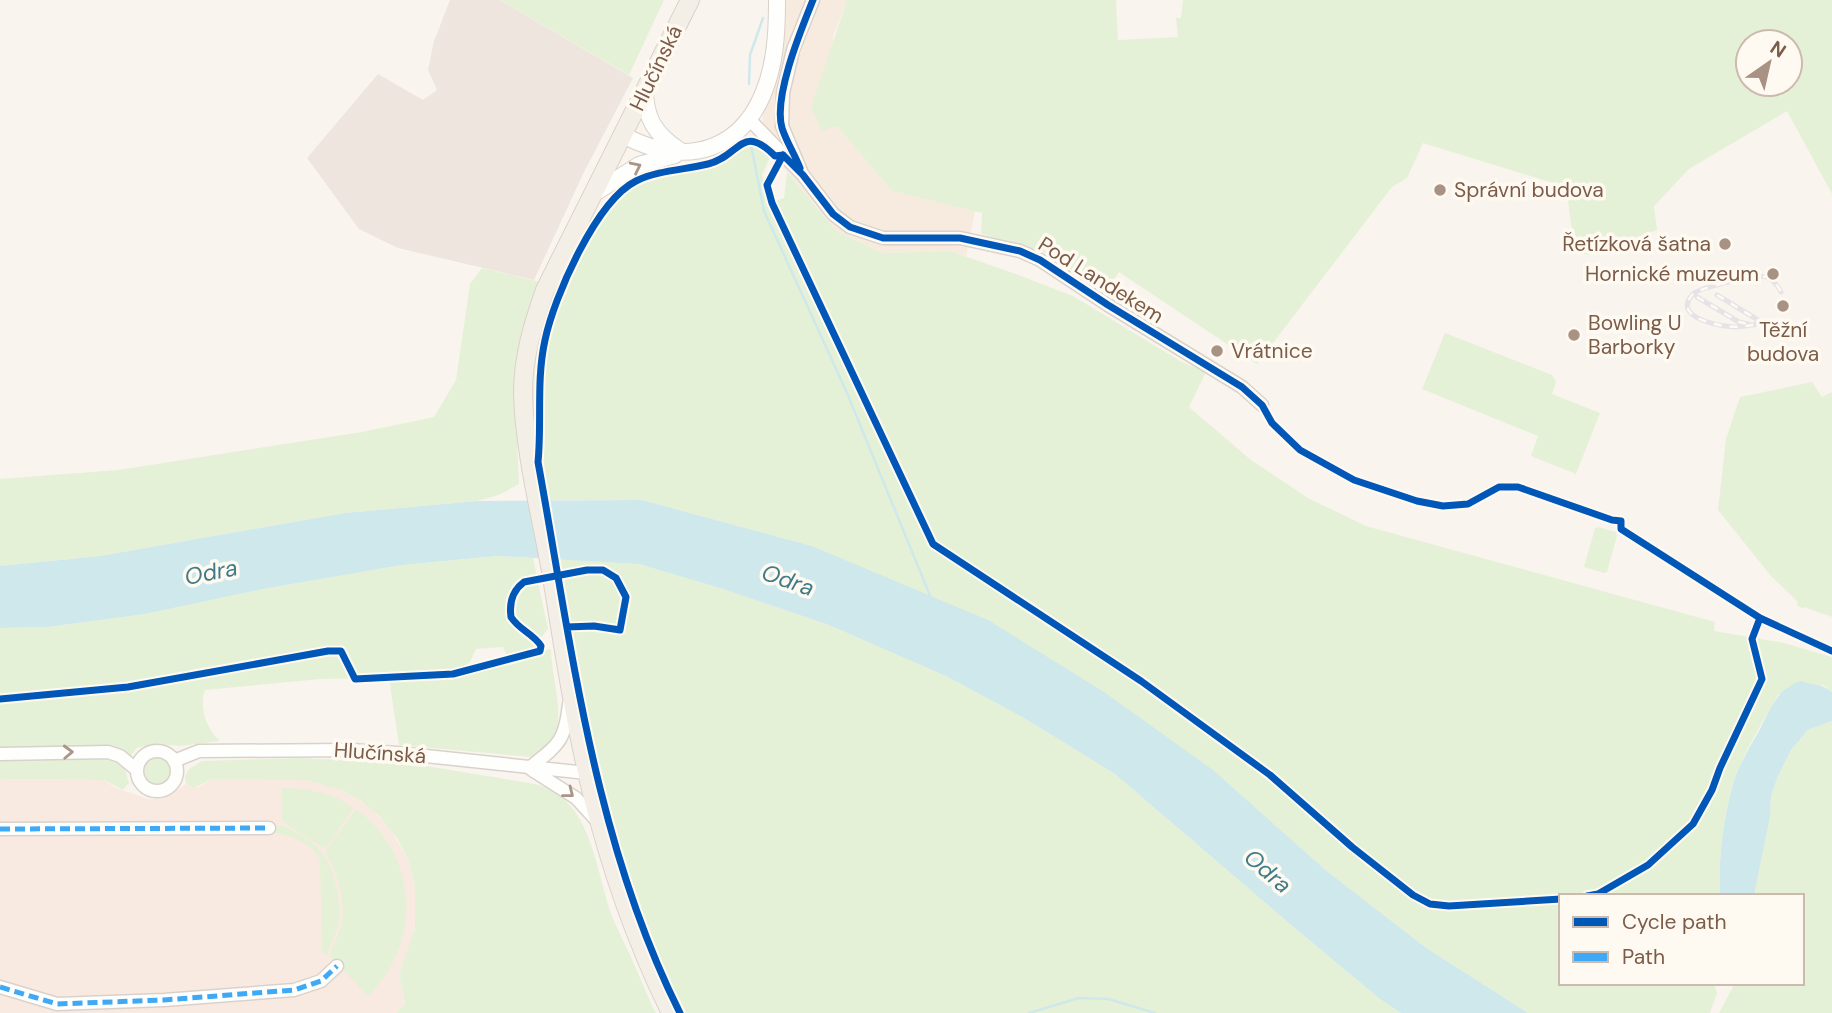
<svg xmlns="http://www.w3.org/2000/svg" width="1832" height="1013" font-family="'DM Sans',sans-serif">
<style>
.residential{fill:#f6ebde}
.commercial{fill:#f9eae1}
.industrial{fill:#ede5de}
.green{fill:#e5f1d7;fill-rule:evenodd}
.water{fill:#cee8eb}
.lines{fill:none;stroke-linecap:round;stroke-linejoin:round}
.stream{stroke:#cee8eb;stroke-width:2.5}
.street-casing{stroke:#d9d2cc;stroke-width:15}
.secondary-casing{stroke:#d9d1c9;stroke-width:18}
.primary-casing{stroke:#dbd1ca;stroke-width:20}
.street{stroke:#fefefc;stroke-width:12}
.secondary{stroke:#fefefc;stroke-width:16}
.primary{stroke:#f4efe6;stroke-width:18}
.rail-casing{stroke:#e6e3e6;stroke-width:5}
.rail{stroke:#fffaf1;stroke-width:2.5;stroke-dasharray:8;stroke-linecap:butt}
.quiet{stroke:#3fa9f5;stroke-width:5;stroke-dasharray:10 5;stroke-linecap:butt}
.cycleway-casing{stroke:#fffaf1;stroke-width:11}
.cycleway{stroke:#0057b8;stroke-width:7}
.oneway{stroke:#aa9588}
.poi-dot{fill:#a89283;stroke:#fffaf1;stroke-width:2.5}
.labels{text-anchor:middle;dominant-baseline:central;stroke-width:7;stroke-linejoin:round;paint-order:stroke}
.street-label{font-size:21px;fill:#7c5c49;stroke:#fffaf1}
.poi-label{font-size:21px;fill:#7c5c49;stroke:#fffaf1;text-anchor:start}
.water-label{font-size:23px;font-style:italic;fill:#3e7c89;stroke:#fffaf1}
</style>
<rect width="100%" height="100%" fill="#f9f5ee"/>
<path class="residential" d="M786,0H847L833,37L837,126L892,191L975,211L966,256L950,251L883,253L836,231L766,146L762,112L775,80L785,27Z"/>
<path class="commercial" d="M296,778L331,785L355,797L372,810L389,827L408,859L415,887L417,913L412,941L399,975L405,1004L396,1013H0V779L104,780L116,788L148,799L165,798L186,784L197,788L212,779Z"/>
<path class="industrial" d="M450,0H500L633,78L583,174L534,280L398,248L359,229L307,158L378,74L423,100L437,90L428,70L434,41Z"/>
<path class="green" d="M500,0H664L629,75Z
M847,0H1116L1118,40L1178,37L1176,18H1181L1183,0H1832V194L1787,111L1689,169L1654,206L1657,230L1588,255L1575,252L1566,187L1423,143L1407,178L1392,187L1257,364L1119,272L1105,291L1045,253L981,234L982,213L892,191L837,126L822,131L811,108ZM1748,42H1790V84H1748Z
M760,145L771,155L762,175L770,202L784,198L787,172L836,231L883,253L950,251L1016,274L1073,296L1182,362L1206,372L1189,407L1251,460L1308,498L1366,526L1715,622L1714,631L1784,643L1832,657V692L1823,685L1778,695C1763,722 1740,757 1732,788C1723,822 1718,860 1720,896H1561V983H1714L1717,993L1710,1013H1528L1425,947L1323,868L932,597L812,546L642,500H550L532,399L537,346L553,294L611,209L637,184L666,175L705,168L731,157L744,146Z
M482,268L540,282L515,393L519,484L499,495L477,501L345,513L100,556L0,566V479L118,470L362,432L434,417L456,380L470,284Z
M1445,333L1552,375L1556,382L1552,394L1600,413L1576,474L1531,456L1538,436L1422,389Z
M1812,382L1822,397L1832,392V617L1804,607L1803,609L1797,605L1798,602L1771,576L1718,510L1726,439L1740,397Z
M1598,527L1616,532L1617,536L1607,572L1604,573L1584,567L1595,528Z
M497,556L533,558L548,629L528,654L551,649C551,684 577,742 531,757L399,745L389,678L321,679L205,690C199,708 206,728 220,741L180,746L155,744L137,748L132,754L125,769L129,783L123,790L104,780L0,779V628L48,627L145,614L263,589L402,565ZM503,647L509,659L456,673L470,662L476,649Z
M560,559L639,564L723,589L829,625L948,677L1024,718L1115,774L1303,935L1380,999L1401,1013H686C615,872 580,714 560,559Z
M1832,721V1013H1719L1735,983H1802V896H1754L1770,817L1771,796L1778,776L1791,750L1808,730Z
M144 771a13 13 0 1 1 26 0a13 13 0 1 1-26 0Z
M300,758L408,763L535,784C592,798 595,869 612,916C617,929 624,942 630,955C639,974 646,994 656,1013H396L405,1004L399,975L415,928V887L408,859L398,840L380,817L361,801L342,790L306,780L212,779L194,788L186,784L185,776L189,769L202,761Z
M282,788C306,788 334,792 353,808L329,844L323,848C312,839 288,828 282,820Z
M356,809C419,854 423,943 368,996L330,957C332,946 338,936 341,925C347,900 337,873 325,851Z
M281,825C294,831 308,838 318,848C333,862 343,904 338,925C336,935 330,945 327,955L322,953L320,860C312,844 292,836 275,833V826Z"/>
<path class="water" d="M642,500L812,546L988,620L1104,692L1213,770L1323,868L1425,947L1528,1013H1401L1380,999L1303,935L1115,774L1024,718L948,677L829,625L723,589L639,564L497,556L402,565L263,589L145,614L48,627L0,628V566L100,556L345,513L477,501Z
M1801,681C1813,686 1819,682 1832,692V721L1808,730L1791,750L1778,776L1771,796L1770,817L1754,896H1720C1718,860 1723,822 1732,788C1737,767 1750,747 1760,729C1770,709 1778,688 1801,681Z"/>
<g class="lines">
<path class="stream" d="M749,84L750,55L763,18
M751,145L764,211L847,393L931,598
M1029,1013L1079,998L1108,999L1155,1013"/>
<g class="street-casing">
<path id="street" d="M749,119L803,175L833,214L850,227L883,238H960L1020,251L1040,260L1108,305L1242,387L1262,405
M801,171L782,126L783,93L793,50L813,0
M137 771a20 20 0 1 1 40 0a20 20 0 1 1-40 0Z
M0,754L108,752L120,756L137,770
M174,761L199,751L350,750L397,753L587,773
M529,768C558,745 565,742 569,704
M532,770L576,798L597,821
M0,829L269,828
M0,987L57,1004L164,1000L294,990L321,981L337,966"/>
</g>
<g class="secondary-casing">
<path id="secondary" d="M645,89C645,118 655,134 679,150
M623,135C686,169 746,152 768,80C776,54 777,27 777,0
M593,194L639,165L675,155"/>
</g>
<g class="primary-casing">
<path id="primary" d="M671,1013C636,942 610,867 591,789C574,718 563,644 551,571C541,516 524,448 523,393C523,357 533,324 545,290L690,0"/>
</g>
<use href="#street" class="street"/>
<use href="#secondary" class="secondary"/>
<use href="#primary" class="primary"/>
<g class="rail-casing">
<path id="rail" d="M1717,295L1763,323
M1697,297L1739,322L1748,324
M1769,321C1759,324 1748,326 1737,327C1722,327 1670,318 1693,294C1698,288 1758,274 1766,277C1774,280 1778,286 1781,292"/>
</g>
<use href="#rail" class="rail"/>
<path class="quiet" d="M0,829L269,828
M0,987L57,1004L164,1000L294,990L321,981L337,966"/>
<g class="cycleway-casing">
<path id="cycleway" d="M783,155L803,175L833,214L850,227L883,238H960L1020,251L1040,260L1108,305L1242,387L1262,405L1272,423L1300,450L1354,480L1417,501L1443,506L1468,504L1499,487H1518L1612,520L1621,521V529L1760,618L1832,651
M783,155L767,185L772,203L933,544L1141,681L1270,775L1352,847L1413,895L1430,904L1449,906L1561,899
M800,168C795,155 786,141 782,128C773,97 801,30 813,0
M0,699L128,687L328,651H341L355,679L453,674L540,651L541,646C534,634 519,630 511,617C509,603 512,591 524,582L587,570H603L616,578L626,597L620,630L594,626L567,627
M1587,896L1598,894L1648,865L1693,824L1712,790L1720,768L1762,679L1752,639L1760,618
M680,1013C594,842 572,648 538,462C542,421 536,381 545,340C554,297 596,201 636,181C659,170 684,170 708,164C741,156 741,122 775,156L783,155"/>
</g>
<use href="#cycleway" class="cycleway"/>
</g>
<defs><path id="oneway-chevron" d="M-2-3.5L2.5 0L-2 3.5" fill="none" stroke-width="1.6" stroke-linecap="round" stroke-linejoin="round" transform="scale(1.75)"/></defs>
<g class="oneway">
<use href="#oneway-chevron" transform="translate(636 167) rotate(-26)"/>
<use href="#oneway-chevron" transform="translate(68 752) rotate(-2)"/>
<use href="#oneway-chevron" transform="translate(569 793) rotate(38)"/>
</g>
<g class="poi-dot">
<circle cx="1440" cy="190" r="7"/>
<circle cx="1725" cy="244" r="7"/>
<circle cx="1773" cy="274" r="7"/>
<circle cx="1783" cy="306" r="7"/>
<circle cx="1574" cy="335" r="7"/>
<circle cx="1217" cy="351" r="7"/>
</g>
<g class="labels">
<g class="street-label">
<text transform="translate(656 68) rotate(-64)">Hlučínská</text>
<text transform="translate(1101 280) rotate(32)">Pod Landekem</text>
<text transform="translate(380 753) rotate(4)">Hlučínská</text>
</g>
<g class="poi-label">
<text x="1454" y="190">Správní budova</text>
<text x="1711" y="244" text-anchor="end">Řetízková šatna</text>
<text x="1759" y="274" text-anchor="end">Hornické muzeum</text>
<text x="1588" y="323">Bowling U<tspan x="1588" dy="24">Barborky</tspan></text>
<text x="1783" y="330" text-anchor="middle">Těžní<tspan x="1783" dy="24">budova</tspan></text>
<text x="1231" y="351">Vrátnice</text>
</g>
<g class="water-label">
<text transform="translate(211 572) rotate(-11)">Odra</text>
<text transform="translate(788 580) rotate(19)">Odra</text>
<text transform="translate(1268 871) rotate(41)">Odra</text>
</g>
</g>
<rect x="1559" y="894" width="245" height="91" fill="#fffaf1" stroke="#cbbbae" stroke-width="2"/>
<rect x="1573" y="917" width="35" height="10" fill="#0057b8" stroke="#cbbbae" stroke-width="2"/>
<text x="1622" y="929" font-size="21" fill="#7c5c49">Cycle path</text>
<rect x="1573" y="952" width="35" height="10" fill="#3fa9f5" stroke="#cbbbae" stroke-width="2"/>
<text x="1622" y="964" font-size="21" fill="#7c5c49">Path</text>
<g transform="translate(1769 63) rotate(34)"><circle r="33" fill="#fffaf1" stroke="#cbbbae" stroke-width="2"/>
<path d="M0-5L12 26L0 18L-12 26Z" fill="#a89283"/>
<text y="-10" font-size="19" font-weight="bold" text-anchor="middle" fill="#7c5c49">N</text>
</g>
</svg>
